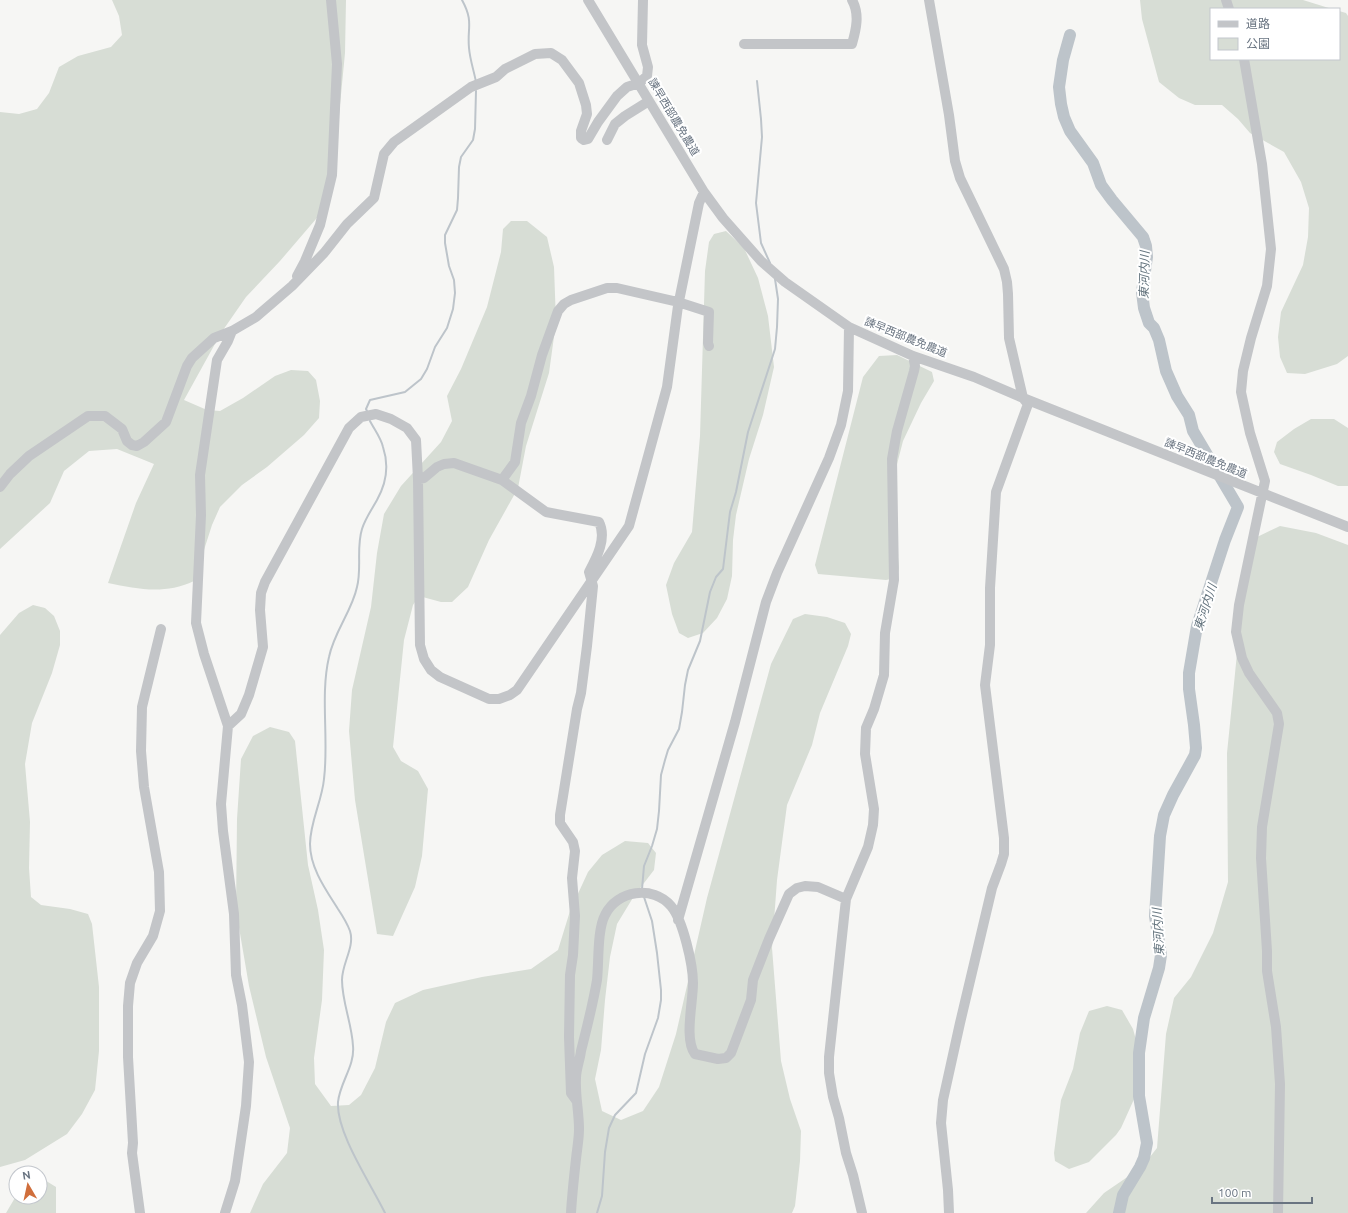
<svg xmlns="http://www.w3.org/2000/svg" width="1348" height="1213" font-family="Ubuntu,'Noto Sans JP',sans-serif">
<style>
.green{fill:#d7ddd5}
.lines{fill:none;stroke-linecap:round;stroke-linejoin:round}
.stream{stroke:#bdc4ca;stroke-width:2}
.river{stroke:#bdc4ca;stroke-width:12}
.minor{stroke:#c3c5c8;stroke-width:10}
.labels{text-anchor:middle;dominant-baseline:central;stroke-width:4;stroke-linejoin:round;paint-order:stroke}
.street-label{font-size:11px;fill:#697481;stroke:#fff}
.water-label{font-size:12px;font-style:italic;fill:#64747e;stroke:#fff}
</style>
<rect width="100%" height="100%" fill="#f6f6f4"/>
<path class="green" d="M112,0H346L345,53L337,136L322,212L280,261L246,297L221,333L184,400L207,410L220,411L243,398L275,376L291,370L308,371L316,380L320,401L319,418L304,435L267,467L242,485L220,507L212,525L194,581C164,595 138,589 108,583L136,503L154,464L117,449L89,451L64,471L50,503L0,549V112L19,114L37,109L49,93L59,67L78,56L111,47L122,35L119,16Z
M1140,0H1303L1332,9H1211V59H1339V11L1346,13L1348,16V356L1337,364L1305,374L1287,373L1280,357L1278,337L1281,312L1303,265L1308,237L1309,208L1301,182L1284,152L1250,133L1238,119L1222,105H1195L1179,98L1159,82L1142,19Z
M511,221H527L547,237L554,267L556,322L549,373L526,446L518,488L489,540L468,587L452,602H441L419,596L413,605L404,640L393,747L401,761L418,771L428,789L422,856L415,887L393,936L377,934L355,800L349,731L352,690L371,607L377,553L384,514L401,486L441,442L452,421L447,396L461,369L487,307L501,252L503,229Z
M726,231L744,248L758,278L768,316L774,367L763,415L749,459L736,515L733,540L732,576L727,599L717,618L703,633L688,638L679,633L672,614L666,585L674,563L692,532L700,436L705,271L709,242L714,234Z
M897,355L932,372L934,381L921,403L903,441L894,476L897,548L899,568L897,578L886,580L818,574L815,565L863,377L879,356Z
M1311,419H1334L1348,428V486H1338L1311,475L1280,464L1274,452L1277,442L1294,429Z
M1280,526L1316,533L1348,545V1213H1086L1104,1193L1142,1167L1157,1148L1166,1034L1174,998L1191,977L1213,933L1228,882L1227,753L1244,584L1255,538Z
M33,605L45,608L54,616L60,631V645L52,673L32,723L25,764L30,822L29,868L31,897L41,905L70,909L88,914L92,924L99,987V1051L95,1090L82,1114L67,1134L25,1160L0,1167V635L19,613Z
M805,614L827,617L845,623L851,634L848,646L820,713L812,745L787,805L777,880L772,948L781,1061L790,1099L801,1131L800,1161L795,1206L792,1213H250L263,1184L287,1153L290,1128L266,1057L249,986L236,910L237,819L241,759L253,736L270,727L289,732L295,741L308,865L318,910L324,950L322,1000L314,1058L315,1084L331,1106L349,1105L361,1095L375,1068L386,1022L395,1003L423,990L482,977L531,969L558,950L570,911L588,872L602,855L625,841L648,843L656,853L654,870L634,896L617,924L610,957L605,1000L601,1050L595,1079L602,1111L621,1120L643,1111L659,1087L676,1034L707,898L771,664L793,619Z
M1107,1006L1122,1010L1133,1029L1139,1051L1135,1097L1121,1128L1116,1135L1089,1162L1069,1169L1055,1161L1054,1153L1061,1100L1073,1069L1080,1033L1089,1011Z
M43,1179L56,1187V1213H6L16,1196L40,1197V1181Z"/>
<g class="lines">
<path class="stream" d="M462,0C474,22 467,27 469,48C470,60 474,71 476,82
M757,81L761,119L762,137L756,203L761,243L770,263
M367,411L366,409L370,400L405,392L421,379L427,369L435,347L447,328L453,309L455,293L454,280L449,266L445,243V235L457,210L458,198L459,167L461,157L473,140L475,129L476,91
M370,421C374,429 381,438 383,447C389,465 386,484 377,500C372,509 365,519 362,529C356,548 362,568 357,587C352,611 334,632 329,657C320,695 329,740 324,779C322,801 310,822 310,844C310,868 326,890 338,909C342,915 347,923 350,931C355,947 342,963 342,980C342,1002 352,1024 353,1046C355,1066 340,1082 338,1102C336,1133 371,1184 385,1213
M642,889L644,866L652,846L657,829L659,811L661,775L665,760L668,750L679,729L682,712L685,685L688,670L700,641L710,592L716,577L723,569L730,512L736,492L748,432L775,349L777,327L778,299L775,279
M597,1213L602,1196L605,1152L609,1128L615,1115L636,1093L645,1054L658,1018L661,1000V990L657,953L652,921L644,897"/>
<path class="river" d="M1070,35L1063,60L1059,87L1061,104L1064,117L1070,131L1093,163L1101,185L1112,200L1143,237L1146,246L1147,257L1142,292L1144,308L1149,323L1154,328L1159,340L1166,371L1177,396L1189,415L1193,431L1238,507L1225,540L1197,626L1189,673V689L1194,725L1196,748L1195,755L1173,795L1164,815L1160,836L1155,916L1161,955L1159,968L1144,1018L1139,1053V1096L1147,1143L1144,1158L1140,1167L1123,1195L1119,1213"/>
<path class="minor" d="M588,0L704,192L723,218L761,261L785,282L849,327L913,356L974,377L1023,398L1348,527
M929,0L949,115L955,161L960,178L1004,269L1007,282L1008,294L1009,338L1023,398L1028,404L996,492L990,588V645L985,685L1004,838V854L1001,864L992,888L960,1023L943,1100L941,1123L948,1190L949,1213
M1226,0L1229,9
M744,44H852C856,30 860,14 852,0
M1244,59L1262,164L1271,249L1267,286L1251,338L1243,371L1241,392L1250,433L1265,481L1239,605L1236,632L1242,658L1249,673L1277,713L1279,724L1262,827L1261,858L1267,951V971L1276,1027L1280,1084L1278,1213
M607,140L615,124L625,116L649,101
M297,276L305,261L320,225L332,175L337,64L331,0
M418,479L420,645L424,659L431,670L440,677L489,699H499L510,695L517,690L629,526L667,387L678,306L699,203L704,192
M502,480L515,462L521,423L531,396L542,355L558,311L564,304L571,300L607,288H617L678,302L709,312L708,343L709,346
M0,487L10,474L29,456L88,416H105L122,429L127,441L132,445L137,446L144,442L166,422L187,366L192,358L214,338L232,331L256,317L292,286L324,253L347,224L374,198L384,154L394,142L471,87L496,77L505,69L535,54L551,53L562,60L579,83L586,105L587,114L581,131V138L584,140L588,139L598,122L617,96L627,87L639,83L647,76L648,67L642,45L643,0
M228,726L241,714L249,695L263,647L260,610L261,593L265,582L349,428L361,417L376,414L391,419L407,428L416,440L418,479L424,478L437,467L444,464L454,463L502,480L546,512L599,522C607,538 597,557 589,572L593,586L587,646L581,693L577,709L560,815V823L573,842L575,851L572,878L575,916L573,955L570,975L569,1037L571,1093L576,1100
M678,920L735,722L766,602L777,573L829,458L841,425L848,391L849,327
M140,1213L132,1153L133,1143L128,1057V1006L130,983L137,963L153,936L160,911L159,872L144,787L141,751L142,707L161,629
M225,1213L235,1181L246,1106L249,1062L242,1005L236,975L234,914L223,831L221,804L228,726L204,654L196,623L201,515L200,475L217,360L228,341L232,331
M571,1213C572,1195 574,1177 576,1159C577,1149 579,1139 579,1129C579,1112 575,1095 576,1078C576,1069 580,1060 581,1051C587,1027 593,1004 597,980C599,962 597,930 605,915C617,890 653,885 671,906C683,920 693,965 693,983C693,1003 684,1039 695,1054L718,1059L726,1058L731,1053L751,1000L753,980L769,939L789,894L797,888L805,886L818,887L846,899
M862,1213L853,1175L846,1153L839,1118L833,1097L829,1073V1057L846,899L868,847L873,825L874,809L865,754L866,728L874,709L884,675L885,633L894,580L892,459L897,431L914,371L915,366L913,356"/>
</g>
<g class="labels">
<g class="street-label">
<text transform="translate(674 117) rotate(59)">諫早西部農免農道</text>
<text transform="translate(906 337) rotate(22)">諫早西部農免農道</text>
<text transform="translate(1206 458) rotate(22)">諫早西部農免農道</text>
</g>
<g class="water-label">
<text transform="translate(1144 275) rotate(-89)">東河内川</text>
<text transform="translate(1205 607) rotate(-72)">東河内川</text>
<text transform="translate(1158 932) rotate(-93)">東河内川</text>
</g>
</g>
<rect x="1210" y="8" width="130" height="52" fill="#ffffff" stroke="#c3c7cd"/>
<rect x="1218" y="21" width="20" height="6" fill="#c3c5c8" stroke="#c3c7cd"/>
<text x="1246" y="28" font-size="12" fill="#697481">道路</text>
<rect x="1218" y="38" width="20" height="12" fill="#d7ddd5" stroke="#c3c7cd"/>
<text x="1246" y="48" font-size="12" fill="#697481">公園</text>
<g transform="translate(28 1185) rotate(351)"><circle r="19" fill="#ffffff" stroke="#c3c7cd"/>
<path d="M0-3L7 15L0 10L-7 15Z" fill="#d06e3b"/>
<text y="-6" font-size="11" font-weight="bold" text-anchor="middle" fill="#697481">N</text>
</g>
<path d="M1212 1197v6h100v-6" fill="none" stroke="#697481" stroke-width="2"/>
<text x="1218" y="1197" font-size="12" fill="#697481" stroke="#ffffff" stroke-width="3" paint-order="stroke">100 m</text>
</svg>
